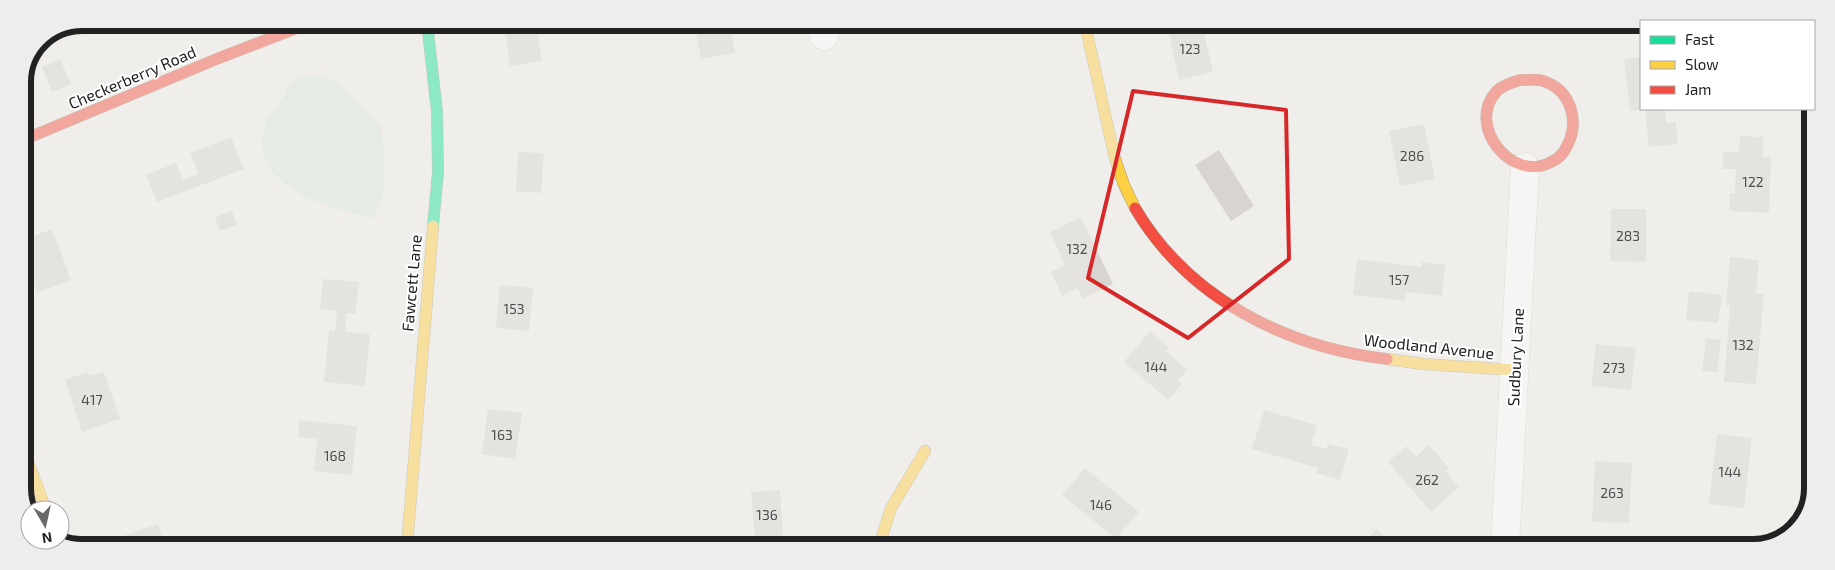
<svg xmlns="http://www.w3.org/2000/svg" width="1835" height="570" font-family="'Exo 2',sans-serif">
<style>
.wetland{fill:#d9e6de}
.building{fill:#d7d4d2}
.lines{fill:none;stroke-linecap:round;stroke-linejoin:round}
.street-casing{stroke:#c9c8c7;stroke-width:29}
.fast-casing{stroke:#999a82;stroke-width:12}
.slow-casing{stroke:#999a82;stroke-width:12}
.jam-casing{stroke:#999a82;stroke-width:12}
.street{stroke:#fdfcfc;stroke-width:28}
.fast{stroke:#16e098;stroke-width:11}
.slow{stroke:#ffcf43;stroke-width:11}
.jam{stroke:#f24e42;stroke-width:11}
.marked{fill:none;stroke:#d62828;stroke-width:4;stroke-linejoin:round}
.labels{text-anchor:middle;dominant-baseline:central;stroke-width:4;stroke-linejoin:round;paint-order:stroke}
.number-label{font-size:14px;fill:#4f4e4e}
.street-label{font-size:16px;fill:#222;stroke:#fff}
.rim{fill:none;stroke:#222;stroke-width:6}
</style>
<rect width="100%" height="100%" fill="#f0eeeb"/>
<path class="wetland" d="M307,75L335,80L356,99L381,127L385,160L383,195L373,218C328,207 245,187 265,124C268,114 279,105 284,96C287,92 288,87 290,82Z"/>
<path class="building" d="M117,23H147L122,34Z
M504,23H536L542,61L510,66Z
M694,23H730L735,53L701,59Z
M1167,24H1202L1213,72L1179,80Z
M1641,57V110L1630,111L1624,59Z
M60,59L71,84L52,92L42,67Z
M1645,109H1665L1666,123L1676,122L1678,144L1649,147Z
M1424,124L1435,179L1400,186L1389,131Z
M1740,136L1763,137V157H1771L1769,213L1729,211L1730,193H1735L1736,169H1723V152H1739Z
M231,137L244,169L157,202L146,175L176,163L183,180L199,174L190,153Z
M1219,150L1254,206L1231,221L1195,165Z
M518,151L544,154L541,193L516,191Z
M1611,209H1646V262L1610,261Z
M232,211L237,225L220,231L215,217Z
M1081,217L1113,284L1082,299L1078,288L1062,296L1051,272L1065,265L1050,232Z
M52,229L71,280L37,293L23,255V240Z
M1730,257L1759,260L1756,293L1764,294L1756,384L1724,382L1730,306L1726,305Z
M1357,259L1422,267V262L1445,265L1442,296L1406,292L1405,301L1353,295Z
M323,279L359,282L355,314L347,313L345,332L370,334L365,386L324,382L329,330L335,331L337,311L320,309Z
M500,285L533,288L529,331L496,328Z
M1689,291L1722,295L1718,323L1686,320Z
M1150,331L1169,348L1166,351L1187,370L1178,381L1182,384L1168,400L1124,362Z
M1706,338L1721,340L1717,372L1702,371Z
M1596,344L1636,348L1631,390L1591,386Z
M88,372L89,376L104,372L120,419L82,432L65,380Z
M488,409L522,413L515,459L482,454Z
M1264,410L1317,425L1311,445L1326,449L1328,444L1349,449L1340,480L1316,473L1318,468L1252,449Z
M299,420L357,426L352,475L314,471L317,439L298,437Z
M1717,434L1752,438L1744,508L1709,504Z
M1429,445L1449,468L1445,471L1459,487L1431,512L1388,462L1406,446L1416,457Z
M1595,461L1632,463L1629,523L1592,522Z
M1085,468L1139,512L1116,539L1062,495Z
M780,490L783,536L755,538L751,492Z
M158,524L165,546L126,545L123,536Z
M1376,529L1392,543L1389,547H1371L1365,542Z"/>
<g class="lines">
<g class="street-casing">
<path id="street" d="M821,23L824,36
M1505,547L1525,167"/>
</g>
<g class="fast-casing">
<path id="fast" d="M427,23L437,112L438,172L433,226"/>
</g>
<g class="slow-casing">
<path id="slow" d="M1085,24L1115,159L1124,185L1135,208
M1387,359L1423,364L1515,370
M23,448L46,510
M407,546L433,226
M879,546L891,508L925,451"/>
</g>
<g class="jam-casing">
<path id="jam" d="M1520,80C1527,80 1536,79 1543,81C1571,90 1580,121 1567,146C1564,153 1558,159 1551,162C1512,183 1466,126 1496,92C1502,85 1512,83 1520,80Z
M23,140L219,58L310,23
M1135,208C1188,298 1285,347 1387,359"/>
</g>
<use href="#street" class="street"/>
<use href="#fast" class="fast"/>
<use href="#slow" class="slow"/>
<use href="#jam" class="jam"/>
</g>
<path d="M0 0H1835V570H0ZM1133,91L1286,110L1289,259L1188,338L1088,278Z" fill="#f0eeeb" fill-opacity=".55" fill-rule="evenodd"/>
<path class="marked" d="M1133,91L1286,110L1289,259L1188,338L1088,278Z"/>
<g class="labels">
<g class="number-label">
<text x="1190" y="48">123</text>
<text x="1412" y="155">286</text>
<text x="1753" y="181">122</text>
<text x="1628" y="235">283</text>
<text x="1077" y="248">132</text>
<text x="1399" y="279">157</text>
<text x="514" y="308">153</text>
<text x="1743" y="344">132</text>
<text x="1156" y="366">144</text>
<text x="1614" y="367">273</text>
<text x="92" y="399">417</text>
<text x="502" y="434">163</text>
<text x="335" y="455">168</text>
<text x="1730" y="471">144</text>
<text x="1427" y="479">262</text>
<text x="1612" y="492">263</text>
<text x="1101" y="504">146</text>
<text x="767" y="514">136</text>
</g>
<g class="street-label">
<text transform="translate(132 77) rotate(-23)">Checkerberry Road</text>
<text transform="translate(411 283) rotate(-85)">Fawcett Lane</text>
<text transform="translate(1429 346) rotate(6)">Woodland Avenue</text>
<text transform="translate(1515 357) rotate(-87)">Sudbury Lane</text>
</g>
</g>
<path d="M0 0H1835V570H0ZM82 31H1753A51 51 0 0 1 1804 82V488A51 51 0 0 1 1753 539H82A51 51 0 0 1 31 488V82A51 51 0 0 1 82 31Z" fill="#ededed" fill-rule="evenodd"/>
<path class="rim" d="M82 31H1753A51 51 0 0 1 1804 82V488A51 51 0 0 1 1753 539H82A51 51 0 0 1 31 488V82A51 51 0 0 1 82 31Z"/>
<rect x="1640" y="20" width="175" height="90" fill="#ffffff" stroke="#a7a7a7"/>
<rect x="1650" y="36" width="25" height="8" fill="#16e098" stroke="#a7a7a7"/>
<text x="1685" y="45" font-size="15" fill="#222222">Fast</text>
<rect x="1650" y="61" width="25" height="8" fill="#ffcf43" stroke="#a7a7a7"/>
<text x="1685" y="70" font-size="15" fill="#222222">Slow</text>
<rect x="1650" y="86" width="25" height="8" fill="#f24e42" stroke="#a7a7a7"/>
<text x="1685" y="95" font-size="15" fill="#222222">Jam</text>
<g transform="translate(45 525) rotate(171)"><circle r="24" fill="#ffffff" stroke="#a7a7a7"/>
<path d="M0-4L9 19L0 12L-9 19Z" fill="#6a6968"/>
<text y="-8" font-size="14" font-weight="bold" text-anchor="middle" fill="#222222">N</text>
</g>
</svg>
